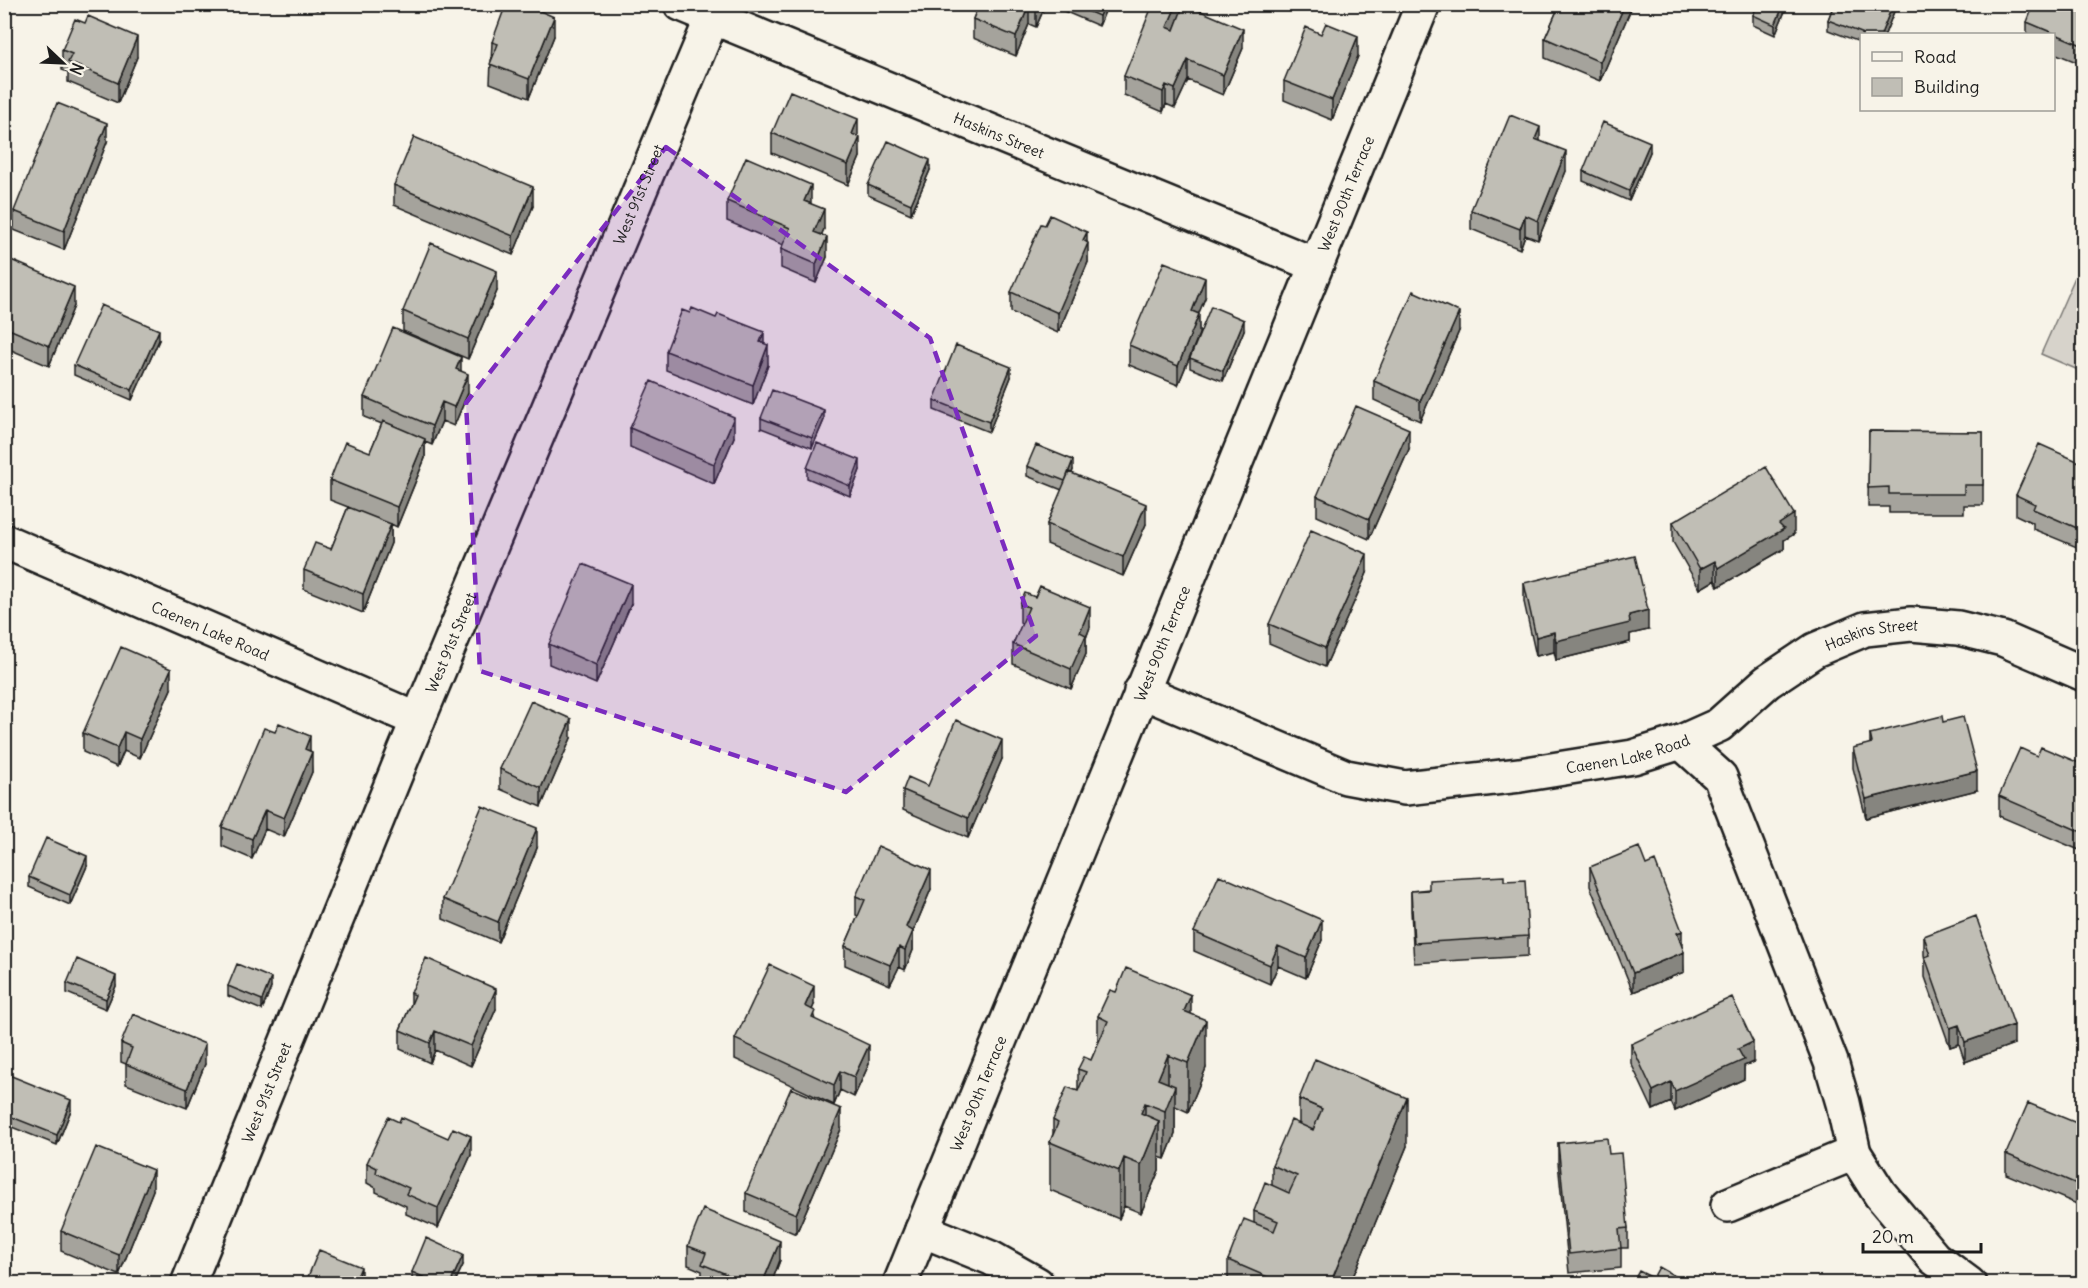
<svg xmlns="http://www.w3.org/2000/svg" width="2088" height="1288" font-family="Delius,sans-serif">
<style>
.green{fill:#d7d3cb;stroke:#7a7874;stroke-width:1.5}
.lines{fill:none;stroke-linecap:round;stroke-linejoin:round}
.street-casing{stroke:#1c1c1c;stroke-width:38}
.street{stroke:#f7f3e8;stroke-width:33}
.wall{fill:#a5a39c;stroke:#1c1c1c;stroke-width:1.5}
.shaded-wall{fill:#86857f;stroke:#1c1c1c;stroke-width:1.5}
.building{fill:#c0beb5;stroke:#1c1c1c;stroke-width:1.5}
.marked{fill:#7b2cbf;fill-opacity:0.2;stroke:#7b2cbf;stroke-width:4.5;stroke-dasharray:12 8;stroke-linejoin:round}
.labels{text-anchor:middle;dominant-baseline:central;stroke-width:4.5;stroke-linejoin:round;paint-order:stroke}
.street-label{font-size:15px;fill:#1c1c1c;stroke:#f7f3e8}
</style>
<rect width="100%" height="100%" fill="#f7f3e8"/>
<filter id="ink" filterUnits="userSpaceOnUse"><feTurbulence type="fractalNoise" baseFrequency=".0167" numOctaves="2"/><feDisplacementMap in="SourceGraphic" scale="12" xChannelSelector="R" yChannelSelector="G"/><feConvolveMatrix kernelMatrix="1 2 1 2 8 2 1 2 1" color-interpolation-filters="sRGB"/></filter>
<g filter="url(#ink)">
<path class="green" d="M2083,259V372L2041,354Z"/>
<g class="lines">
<g class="street-casing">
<g id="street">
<path id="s1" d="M681,4L1316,265"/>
<path id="s2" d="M4,541L418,720"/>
<path id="s3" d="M1141,691L1346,777L1405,788L1520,775L1633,757L1681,742L1719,725L1767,682L1815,650L1865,629L1911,624L1958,628L2003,639L2084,674"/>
<path d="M1681,742L1720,777L1831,1062L1843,1103L1854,1153L1880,1194L1934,1258L1969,1284"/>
<path d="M1728,1205L1854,1153"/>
<path d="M922,1230L991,1258L1037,1284"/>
<path id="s4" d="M188,1284L405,751L718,4"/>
<path id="s5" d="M900,1284L1423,4"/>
</g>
</g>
<use href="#street" class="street"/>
</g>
<path class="wall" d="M304,4H319L317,10Z
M979,4H1046L1036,27L1029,24L1016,56L973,38V19Z
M1054,4H1108L1099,26L1054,7Z
M1182,4V9L1243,48L1223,95L1188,80L1175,108L1166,104L1163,112L1124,95V76Z
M1560,4H1633L1600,81L1545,58V38Z
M1788,4L1775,35L1753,25V15Z
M1834,4H1897L1885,34H1862V43L1828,30V20Z
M2084,4V65L2054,53V34H2027V22Z
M554,36L529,98L490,83L492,42Z
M62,50L137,57L118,103L68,82V72L62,70Z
M1358,56L1332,120L1284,100V81Z
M772,133L858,137L860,157L848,185L772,153Z
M1540,141L1566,171L1538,240L1525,235L1520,249L1471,229V210Z
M107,142L64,250L14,230V211Z
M1650,152L1629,201L1583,181V171Z
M930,170L911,214L868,195V185Z
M394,185L533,206L513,255L394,205Z
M727,201L811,204L824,229L821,235L827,257L816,283L781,268V249L783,245L727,221Z
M1087,242L1088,262L1058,333L1011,312V292Z
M4,257L74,306L49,366L4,347Z
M497,291L468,359L403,331V311Z
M1205,298L1198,314L1199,334L1178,385L1129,365V345Z
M1244,330L1223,381L1190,368V358Z
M1459,331L1420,421L1374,400V381Z
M159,340L132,400L74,375V365Z
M764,344L768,365L753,405L666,370V351Z
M461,371L468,393L454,426L442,421L432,445L425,442V458L397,527L391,524V543L363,613L304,589V570L331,549L348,507L330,500V480L370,452L382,424L364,417V397Z
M1011,377L989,432L934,410V400Z
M761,418L824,420L812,448L761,428Z
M630,428L734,437L714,484L630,447Z
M1869,431L1983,432V505H1964V513H1889V507H1868Z
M1409,449L1369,539L1317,516V496Z
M2084,464V550L2033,529V523L2016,515V495Z
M1027,466L1073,470L1072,473L1146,524L1123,576L1047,544V524L1062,490L1027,476Z
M807,468L860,470L850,496L807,478Z
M1673,522L1794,534L1784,540V549L1718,587L1715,580L1700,589L1673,542Z
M1367,573L1325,667L1269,643V624Z
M1524,583L1648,630L1630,634V642L1556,660L1554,652L1536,656L1524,602Z
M631,604L596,684L549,664V644Z
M1020,604L1090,627L1086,638V654L1071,689L1013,664V644L1022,624L1020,623Z
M171,689L140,758L124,751L117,767L83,752V733Z
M1870,734L1977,790L1866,818L1853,768V748L1870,744Z
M571,738L541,807L500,789V769Z
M310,751L312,772L284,837L265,829L252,859L222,846V827Z
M2037,756L2084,765V852L1999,816V796Z
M1002,759L968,838L903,810V790L928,786Z
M537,848L498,942L443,919V899Z
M1646,865L1682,947L1684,972L1633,992L1590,886V867Z
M87,866L70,905L29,887V877Z
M1504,881L1528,936V956L1414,963L1411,911V891Z
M931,889L913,932V950L905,970L899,967L890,985L845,965V946L858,916L856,915V896Z
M1194,932L1322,940L1306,978L1278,966L1270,984L1194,951Z
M1924,936L2014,1044L1965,1062L1959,1044L1950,1047L1925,977V960L1924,955Z
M67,983L116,986L106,1009L67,993Z
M228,986L271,988L262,1010L228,996Z
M1116,992L1191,1014L1206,1068L1188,1112L1175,1106V1134L1165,1159L1159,1157V1170L1141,1213L1124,1206L1119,1219L1050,1190V1142L1053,1134V1120L1078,1091V1069L1091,1060L1098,1044V1016Z
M411,993L496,1009L471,1066L435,1050L430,1063L400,1049V1030L411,1004Z
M814,1005L812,1009L815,1020L869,1064L854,1097L840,1090L834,1105L735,1059V1039Z
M121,1043L205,1064L187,1108L126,1084V1064L121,1062Z
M1631,1044L1753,1062L1744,1066V1079L1675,1111L1671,1102L1653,1110L1631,1063Z
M4,1073L71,1110L57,1145L4,1124Z
M1299,1099L1407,1146L1350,1284H1228V1260L1254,1223V1211L1272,1186V1165L1299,1124Z
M2084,1126V1207L2006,1174V1154Z
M841,1129L796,1234L746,1212V1193Z
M1558,1143L1609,1154L1628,1228V1248H1621V1268L1569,1273L1558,1162Z
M471,1155L438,1228L406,1214V1206L376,1192V1188L367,1183V1163Z
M153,1190L119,1275L61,1251V1231Z
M688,1246L780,1260L771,1284L702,1283V1271L688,1265Z
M463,1265L454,1284H416L412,1282V1272Z"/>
<path class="shaded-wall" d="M1037,4H1046L1036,27V8Z
M1104,4H1108L1099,26V16Z
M1177,4H1182V11L1167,47V27Z
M1625,4H1633L1600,81V62Z
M1784,4H1788L1775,35V25Z
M1893,4H1897L1885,34H1881Z
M1029,5V24L1016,56V37Z
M554,17V36L529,98V79Z
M1243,29V48L1223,95V75Z
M1358,36V56L1332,120V100Z
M137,37V57L118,103V83Z
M1188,60V80L1175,108V89Z
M1166,85V104L1163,112V92Z
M858,119V139L852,134Z
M107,123V142L64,250V231Z
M1540,127V147L1535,139Z
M860,137V157L848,185V165Z
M1650,142V152L1629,201V191Z
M1566,151V171L1538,240V221Z
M930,160V170L911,214V204Z
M811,185V204L804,201Z
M533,187V206L513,255V236Z
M824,209V229L814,252V232Z
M1525,215V235L1520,249V229Z
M1087,232V247L1088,243V262L1058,333V313L1083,240Z
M827,237V257L816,283V264Z
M497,271V291L468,359V339Z
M1205,278V298L1192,330V311Z
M74,287V306L49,366V346Z
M1459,312V331L1420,421V401Z
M1199,314V334L1178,385V366Z
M1244,320V330L1223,381V371Z
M159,330V340L132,400V390Z
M764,332V352L760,342Z
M768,345V365L753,405V385Z
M461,357V376L456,369Z
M1011,367V377L989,432V422Z
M468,374V393L454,426V407Z
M442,402V421L432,445V426Z
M824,410V420L812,448V438Z
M734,417V437L714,484V464Z
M1409,429V449L1369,539V519Z
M425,439V458L397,527V507Z
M860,460V470L850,496V486Z
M1073,460V470L1065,491V481Z
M1146,504V524L1123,576V557Z
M1794,514V534L1784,540V549L1718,587V568L1779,524Z
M391,524V543L363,613V594Z
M1367,554V573L1325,667V648Z
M1715,561V580L1700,589V569Z
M631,584V604L596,684V665Z
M1090,607V627L1086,638V654L1071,689V669L1080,632Z
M1648,610V630L1630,634V642L1556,660V641L1629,615Z
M1554,632V652L1536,656V637Z
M171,669V689L140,758V739Z
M571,719V738L541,807V788Z
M124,732V751L117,767V748Z
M310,736V756L305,749Z
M1002,740V759L968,838V818Z
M312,752V772L284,837V818Z
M1977,771V790L1866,818V799Z
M265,810V829L252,859V839Z
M537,828V848L498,942V922Z
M87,856V866L70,905V895Z
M931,870V889L913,932V950L905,970V950L906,927Z
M1322,920V940L1306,978V958Z
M1682,931V950L1677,933Z
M1278,946V966L1270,984V965Z
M899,947V967L890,985V965Z
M1684,952V972L1633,992V973Z
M116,976V986L106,1009V999Z
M271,978V988L262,1010V1000Z
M814,986V1005L805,1026V1006Z
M496,989V1009L471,1066V1046Z
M1191,995V1043L1184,1011Z
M1206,1020V1068L1188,1112V1063Z
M1959,1025V1044L1950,1047V1028Z
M2014,1025V1044L1965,1062V1042Z
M435,1031V1050L430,1063V1043Z
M1753,1042V1062L1744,1066V1079L1675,1111V1091L1738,1049Z
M205,1044V1064L187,1108V1089Z
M869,1045V1064L854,1097V1077Z
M1168,1055V1102L1175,1086V1134L1165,1159V1111L1158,1079Z
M840,1071V1090L834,1105V1085Z
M1671,1082V1102L1653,1110V1091Z
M1407,1098V1146L1350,1284H1330Z
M71,1100V1110L57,1145V1135Z
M1145,1103V1152L1141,1113Z
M841,1109V1129L796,1234V1214Z
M1159,1121V1170L1141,1213V1165Z
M471,1136V1155L438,1228V1208Z
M1124,1158V1206L1119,1219V1171Z
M153,1170V1190L119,1275V1255Z
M780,1241V1260L771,1284H762Z
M463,1255V1265L454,1284H450Z
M361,1267V1284H354Z"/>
<path class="building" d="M506,4H524L554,17L529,79L490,64L498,44L492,42Z
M979,4H1037L1036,8L1029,5L1016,37L973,19Z
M1071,4H1104L1099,16Z
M1153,4H1177L1167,27L1174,30L1184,4L1243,29L1223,75L1188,60L1175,89L1166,85L1163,92L1124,76Z
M1560,4H1625L1600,62L1545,38Z
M1758,4H1784L1775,25L1753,15Z
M1834,4H1893L1881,34H1864L1828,20Z
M2034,4H2084V46L2027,22Z
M88,16L137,37L118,83L68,62L72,54L62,50L75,19L85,23Z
M1326,23L1358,36L1332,100L1284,81L1306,27L1321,34Z
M790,91L858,119L852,134L860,137L848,165L772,133Z
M57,103L107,123L64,231L14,211Z
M1510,115L1540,127L1535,139L1566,151L1538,221L1525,215L1520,229L1471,210Z
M1603,122L1650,142L1629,191L1583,171Z
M414,137L533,187L513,236L394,185Z
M888,141L930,160L911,204L868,185Z
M746,157L811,185L804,201L824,209L814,232L827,237L816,264L781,249L790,228L727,201Z
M1050,215L1087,232L1083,240L1088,243L1058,313L1011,292L1041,224L1045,225Z
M431,243L497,271L468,339L403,311Z
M4,257L74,287L49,346L4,327Z
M1164,262L1205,278L1192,311L1199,314L1178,366L1129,345Z
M1413,291L1459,312L1420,401L1374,381Z
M101,305L159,330L132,390L74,365Z
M1211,306L1244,320L1223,371L1190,358Z
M692,308L716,318L718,314L764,332L760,342L768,345L753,385L666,351L682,310L690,313Z
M393,328L461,357L456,369L468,374L454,407L442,402L432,426L364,397Z
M956,345L1011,367L989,422L934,400Z
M651,381L734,417L714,464L630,428Z
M772,390L824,410L812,438L761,418Z
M1356,406L1409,429L1369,519L1317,496Z
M383,421L425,439L397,507L330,480L345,442L370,452Z
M1869,431L1983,432V485H1964V494H1889V487L1868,488Z
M817,443L860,460L850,486L807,468Z
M2039,444L2084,464V531L2033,509L2035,504L2016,495Z
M1036,445L1073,460L1065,481L1027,466Z
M1766,467L1794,514L1779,524L1784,529L1718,568L1715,561L1700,569L1673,522Z
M1069,472L1146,504L1123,557L1047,524Z
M348,507L391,524L363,594L304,570L315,543L331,549Z
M1311,530L1367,554L1325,648L1269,624Z
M1635,556L1648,610L1629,615L1630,623L1556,641L1554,632L1536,637L1524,583Z
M583,564L631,584L596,665L549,644Z
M1040,586L1090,607L1080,632L1086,635L1071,669L1013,644L1029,607L1020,604L1025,593L1035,597Z
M121,647L171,669L140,739L124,732L117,748L83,733Z
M531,701L571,719L541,788L500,769Z
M1942,716L1943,722L1963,717L1977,771L1866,799L1853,748L1872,743L1870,734Z
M956,720L1002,740L968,818L903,790L908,777L928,786Z
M279,723L310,736L305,749L312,752L284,818L265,810L252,839L222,827L264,728L275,732Z
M2041,747L2084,765V833L1999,796L2020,748L2037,756Z
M482,806L537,828L498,922L443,899Z
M46,838L87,856L70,895L29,877Z
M878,846L931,870L906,927L913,931L905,950L899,947L890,965L845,946L865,900L856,896Z
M1639,847L1646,865L1655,861L1682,931L1677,933L1684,952L1633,973L1590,867Z
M1219,875L1322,920L1306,958L1278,946L1270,965L1194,932Z
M1504,876V881L1525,880L1528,936L1414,943L1411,891L1429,890V880Z
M1976,916L2014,1025L1965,1042L1959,1025L1950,1028L1925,957L1930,955L1924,936Z
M426,958L496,989L471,1046L435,1031L430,1043L400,1030L415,995L411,993Z
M77,959L116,976L106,999L67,983Z
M237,964L271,978L262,1000L228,986Z
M770,965L814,986L805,1006L815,1011L812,1018L869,1045L854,1077L840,1071L834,1085L735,1039Z
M1126,968L1191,995L1184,1011L1206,1020L1188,1063L1168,1055L1158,1079L1175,1086L1165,1111L1145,1103L1141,1113L1159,1121L1141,1165L1124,1158L1119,1171L1050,1142L1058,1123L1053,1120L1067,1087L1078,1091L1086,1072L1078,1069L1084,1057L1091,1060L1108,1021L1098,1016L1110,990L1116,992Z
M1732,997L1753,1042L1738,1049L1744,1060L1675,1091L1671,1082L1653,1091L1631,1044Z
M133,1014L205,1044L187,1089L126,1064L132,1048L121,1043Z
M1315,1059L1407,1098L1330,1284H1284L1228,1260L1244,1219L1274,1231L1278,1221L1254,1211L1265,1182L1289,1193L1297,1176L1272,1165L1291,1120L1313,1130L1322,1109L1299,1099Z
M4,1073L71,1100L57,1135L4,1114Z
M791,1088L841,1109L796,1214L746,1193Z
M2028,1103L2084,1126V1187L2006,1154Z
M388,1117L399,1122L401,1117L448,1138L453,1128L471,1136L438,1208L406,1194L409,1188L376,1173L377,1168L367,1163Z
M1607,1138L1609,1154L1621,1153L1628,1228L1619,1229L1621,1248L1569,1254L1558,1143Z
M96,1147L153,1170L119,1255L61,1231Z
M703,1209L780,1241L762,1284H750L702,1264L706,1253L688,1246Z
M426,1238L463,1255L450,1284H438L412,1272Z
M319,1250L361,1267L354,1284H305Z
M1659,1267L1689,1284H1632L1639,1271L1653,1278Z"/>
</g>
<path class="marked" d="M666,147L930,338L1036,636L846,792L480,671L466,403Z"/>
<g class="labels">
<g class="street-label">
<text stroke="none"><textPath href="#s1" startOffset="344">Haskins Street</textPath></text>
<text stroke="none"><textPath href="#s5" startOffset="1178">West 90th Terrace</textPath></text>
<text stroke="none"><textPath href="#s4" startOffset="1179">West 91st Street</textPath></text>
<text stroke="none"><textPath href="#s2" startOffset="225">Caenen Lake Road</textPath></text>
<text stroke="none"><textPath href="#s3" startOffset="786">Haskins Street</textPath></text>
<text stroke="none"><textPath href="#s4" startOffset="693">West 91st Street</textPath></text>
<text stroke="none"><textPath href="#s5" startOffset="692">West 90th Terrace</textPath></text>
<text stroke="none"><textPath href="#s3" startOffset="508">Caenen Lake Road</textPath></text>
<text stroke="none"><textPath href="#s4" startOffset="207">West 91st Street</textPath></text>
<text stroke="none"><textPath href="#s5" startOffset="206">West 90th Terrace</textPath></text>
</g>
</g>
<rect width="2088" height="1288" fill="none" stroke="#f7f3e8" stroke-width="24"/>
<rect x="12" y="12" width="2064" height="1264" fill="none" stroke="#1c1c1c" stroke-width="2" filter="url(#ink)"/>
<rect x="1860" y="33" width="195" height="78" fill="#f7f3e8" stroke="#9f9d96" stroke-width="1.5"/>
<rect x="1872" y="52" width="30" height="9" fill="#f7f3e8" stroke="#9f9d96" stroke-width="1.5"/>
<text x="1914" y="63" font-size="18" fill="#1c1c1c">Road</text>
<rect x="1872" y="78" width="30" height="18" fill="#c0beb5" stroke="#9f9d96" stroke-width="1.5"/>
<text x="1914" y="93" font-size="18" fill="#1c1c1c">Building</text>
<g transform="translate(63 63) rotate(113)" stroke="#f7f3e8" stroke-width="4.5" paint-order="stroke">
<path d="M0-4.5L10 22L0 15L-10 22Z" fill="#1c1c1c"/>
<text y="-9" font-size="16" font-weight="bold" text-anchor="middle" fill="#1c1c1c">N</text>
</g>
<path d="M1863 1243v9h118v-9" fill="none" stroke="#1c1c1c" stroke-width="3"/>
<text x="1872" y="1243" font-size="18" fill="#1c1c1c" stroke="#f7f3e8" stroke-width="4.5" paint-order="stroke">20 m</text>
</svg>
